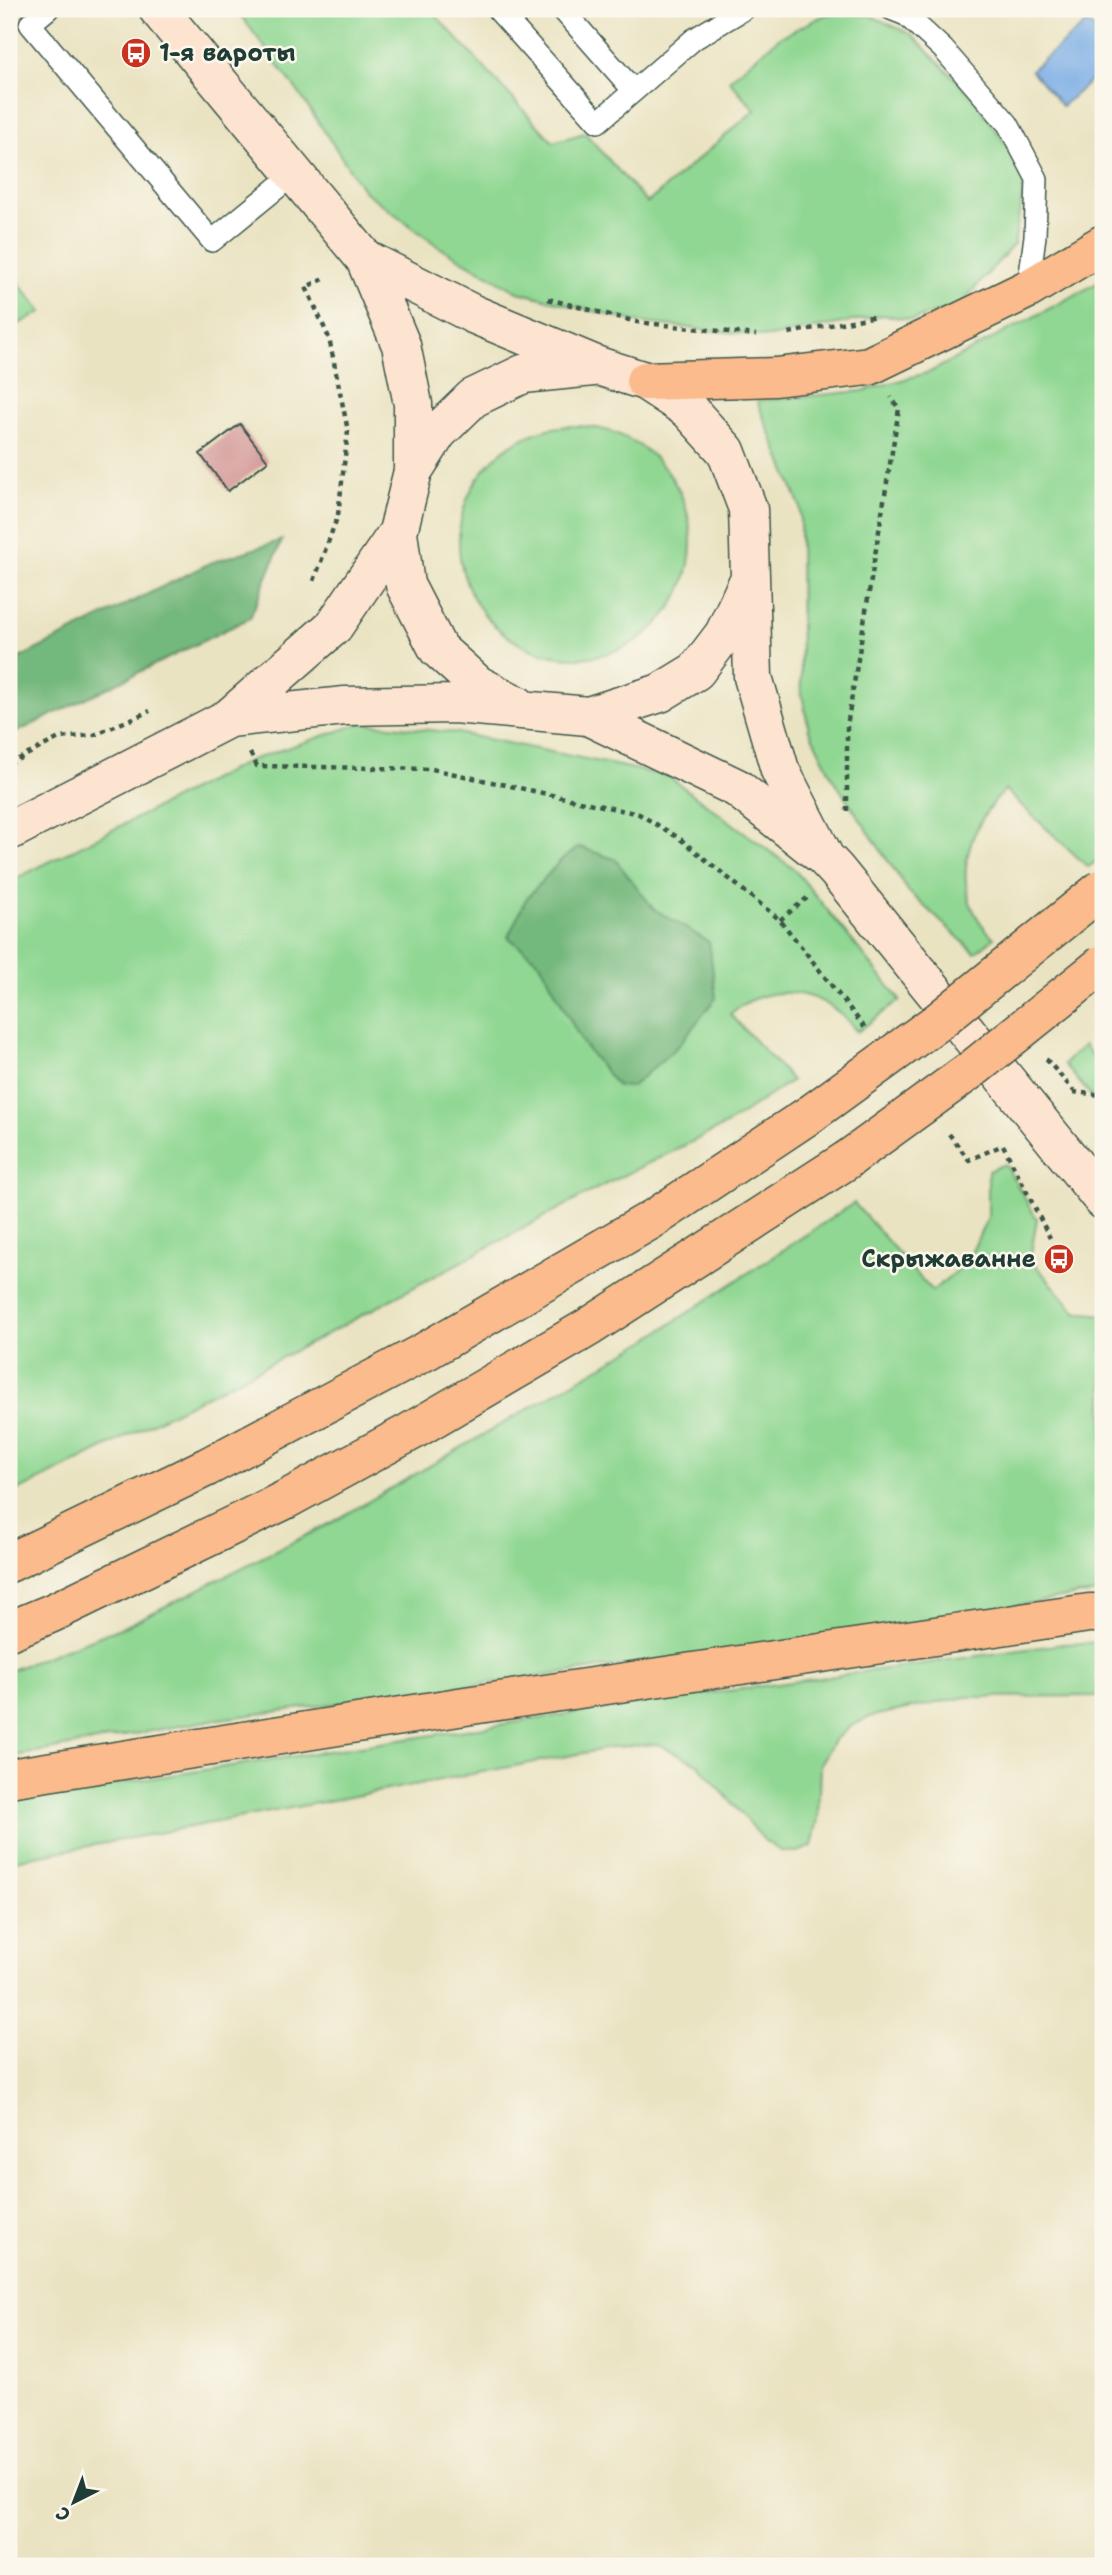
<svg xmlns="http://www.w3.org/2000/svg" width="1112" height="2575" font-family="'Shantell Sans',sans-serif">
<style>
.green{fill:#8fd792;stroke:#578a63;stroke-width:2}
.forest{fill:#73b87c;stroke:#497a58;stroke-width:2}
.water{fill:#78ace5;stroke:#4c748c;stroke-width:2}
.building{fill:#d39897}
.lines{fill:none;stroke-linecap:round;stroke-linejoin:round}
.service-casing{stroke:#3d5649;stroke-width:24}
.secondary-casing{stroke:#3d5649;stroke-width:41}
.trunk-casing{stroke:#3d5649;stroke-width:41}
.path{stroke:#3d5649;stroke-width:4.5;stroke-dasharray:5 5;stroke-linecap:butt}
.service{stroke:#fff;stroke-width:21}
.secondary{stroke:#fde4d1;stroke-width:38}
.trunk{stroke:#fbbb8c;stroke-width:38}
.trunk-bridge-casing{stroke:#3d5649;stroke-width:41;stroke-linecap:butt}
.trunk-bridge{stroke:#fbbb8c;stroke-width:38}
.labels{text-anchor:middle;dominant-baseline:central;stroke-width:5;stroke-linejoin:round;paint-order:stroke}
.poi-label{font-size:24px;font-weight:bold;fill:#1f3d34;stroke:#fbf7ec;text-anchor:start}
</style>
<rect width="100%" height="100%" fill="#fbf7ec"/>
<filter id="ink" filterUnits="userSpaceOnUse"><feTurbulence type="fractalNoise" baseFrequency=".0143" numOctaves="2"/><feDisplacementMap in="SourceGraphic" scale="14" xChannelSelector="R" yChannelSelector="G"/><feConvolveMatrix kernelMatrix="1 2 1 2 8 2 1 2 1" color-interpolation-filters="sRGB"/></filter>
<filter id="wash" filterUnits="userSpaceOnUse"><feTurbulence type="fractalNoise" baseFrequency=".00686" numOctaves="4" result="noise"/><feDisplacementMap in="SourceGraphic" scale="28" xChannelSelector="R" yChannelSelector="G"/><feGaussianBlur stdDeviation="1.57" result="paint"/><feColorMatrix in="noise" values="0 0 0 0 0 0 0 0 0 0 0 0 0 0 0 0 0 1.4 0 .05"/><feComposite in="paint" operator="in"/></filter>
<g filter="url(#wash)">
<rect width="100%" height="100%" fill="#eae3c2"/>
<path class="green" d="M236,9H430L553,142L585,133L647,203L755,110L729,80L780,37L827,14L869,15L911,34L972,96L1026,173L1014,244L960,305L912,320L884,315L769,337L637,322L518,292L439,247L364,191L299,93Z
M9,271L42,312L9,329Z
M1103,280V857L1088,867L1005,790C964,832 947,893 994,938L975,953L909,892L833,779L809,730L801,689L800,506L757,401L862,391L930,372Z
M459 542a116 116 0 1 1 232 0a116 116 0 1 1-232 0Z
M362,723L458,733L668,776L795,870L900,1000L857,1032C827,989 770,979 730,1014L792,1080L726,1125L594,1190L316,1340L30,1485L9,1494V882L251,760Z
M1084,1045L1096,1060L1103,1064V1110L1064,1064Z
M1005,1164L1037,1219L1030,1259L1076,1312L1103,1315V1593L1078,1595L841,1636L212,1720L9,1757V1671L128,1625L331,1523L645,1341L854,1203L932,1291L967,1262L988,1217V1171Z
M1103,1642V1696L966,1697L872,1716L851,1726L834,1741L820,1764L818,1819L812,1846L798,1852L781,1851L765,1841L698,1764L658,1744L615,1747L9,1861V1800L641,1703L1063,1644Z"/>
<path class="forest" d="M282,540L250,618L9,736V663L210,563Z
M579,847L615,859L654,909L709,942L716,998L678,1046L631,1087L617,1086L583,1044L540,963L508,937L526,899L560,861Z"/>
<path class="water" d="M1088,22L1103,39V70L1062,106L1031,70Z"/>
<g id="blocks">
<path class="building" d="M240,424L268,461L228,491L200,454Z"/>
</g>
</g>
<g filter="url(#ink)">
<use href="#blocks" fill-opacity="0" stroke="#3d5649" stroke-width="2"/>
<g class="lines">
<g class="service-casing">
<path id="service" d="M48,9L30,24L212,241L294,174
M497,9L598,122L694,39L744,9
M562,9L634,91
M891,9L906,15L943,49L1008,124L1037,179L1035,236L1028,289"/>
</g>
<g class="secondary-casing">
<path id="secondary" d="M365,259L473,314L598,366L645,381L689,410L726,451L748,509L753,677L780,770L825,858
M413,471L438,432L473,398L523,374L593,367
M398,532L405,585L438,649L478,685L517,705
M588,716L737,788L825,858L837,871L1103,1200
M229,718L345,706L454,704L588,716L660,693L696,671L724,634L747,584
M9,831L229,718L334,626L398,532L413,471V404L401,345L365,259L158,9"/>
</g>
<g class="trunk-casing">
<path id="trunk" d="M645,381L776,377L869,366L1028,289L1103,244
M9,1563L207,1467L426,1351L656,1217L812,1113
M9,1631L52,1613L285,1500L410,1432L589,1327L847,1160
M9,1778L465,1706L1089,1613H1103"/>
</g>
<path class="path" d="M548,299L637,322L756,335
M789,333L877,316
M314,581L338,515L348,431L329,338L306,287L328,277
M250,753L257,766L432,769L639,814L679,838L780,920L865,1028
M9,764L59,738L94,735L150,711
M847,811V726L899,409L891,397
M780,920L807,898
M1046,1059L1074,1091
M1073,1092L1103,1095
M949,1134L969,1160L1003,1145L1050,1238"/>
<use href="#service" class="service"/>
<use href="#secondary" class="secondary"/>
<use href="#trunk" class="trunk"/>
<g class="trunk-bridge-casing">
<path id="trunk-bridge" d="M812,1113L940,1020L1103,888
M847,1160L975,1067L1103,964"/>
</g>
<use href="#trunk-bridge" class="trunk-bridge"/>
</g>
</g>
<defs>
<g id="bus-disc" transform="scale(1.575)"><circle r="9.5" fill="#c8321e" stroke="#fbf7ec"/><path d="M-5-6H5V4H4V6H2V4H-2V6H-4V4H-5ZM-3.5-4V0h7V-4ZM-3.5 1.2v1.5H-2V1.2ZM2 1.2v1.5H3.5V1.2Z" fill="#fff"/></g>
</defs>
<g fill-rule="evenodd">
<use href="#bus-disc" x="136" y="53"/>
<use href="#bus-disc" x="1059" y="1259"/>
</g>
<g class="labels">
<g class="poi-label">
<text x="159" y="53">1-я вароты</text>
<text x="1036" y="1259" text-anchor="end">Скрыжаванне</text>
</g>
</g>
<rect width="1112" height="2575" fill="none" stroke="#fbf7ec" stroke-width="35"/>
<g transform="translate(74 2502) rotate(222)" stroke="#fbf7ec" stroke-width="5" paint-order="stroke">
<path d="M0-5L12 26L0 18L-12 26Z" fill="#1f3d34"/>
<text y="-10" font-size="19" font-weight="bold" text-anchor="middle" fill="#1f3d34">С</text>
</g>
</svg>
